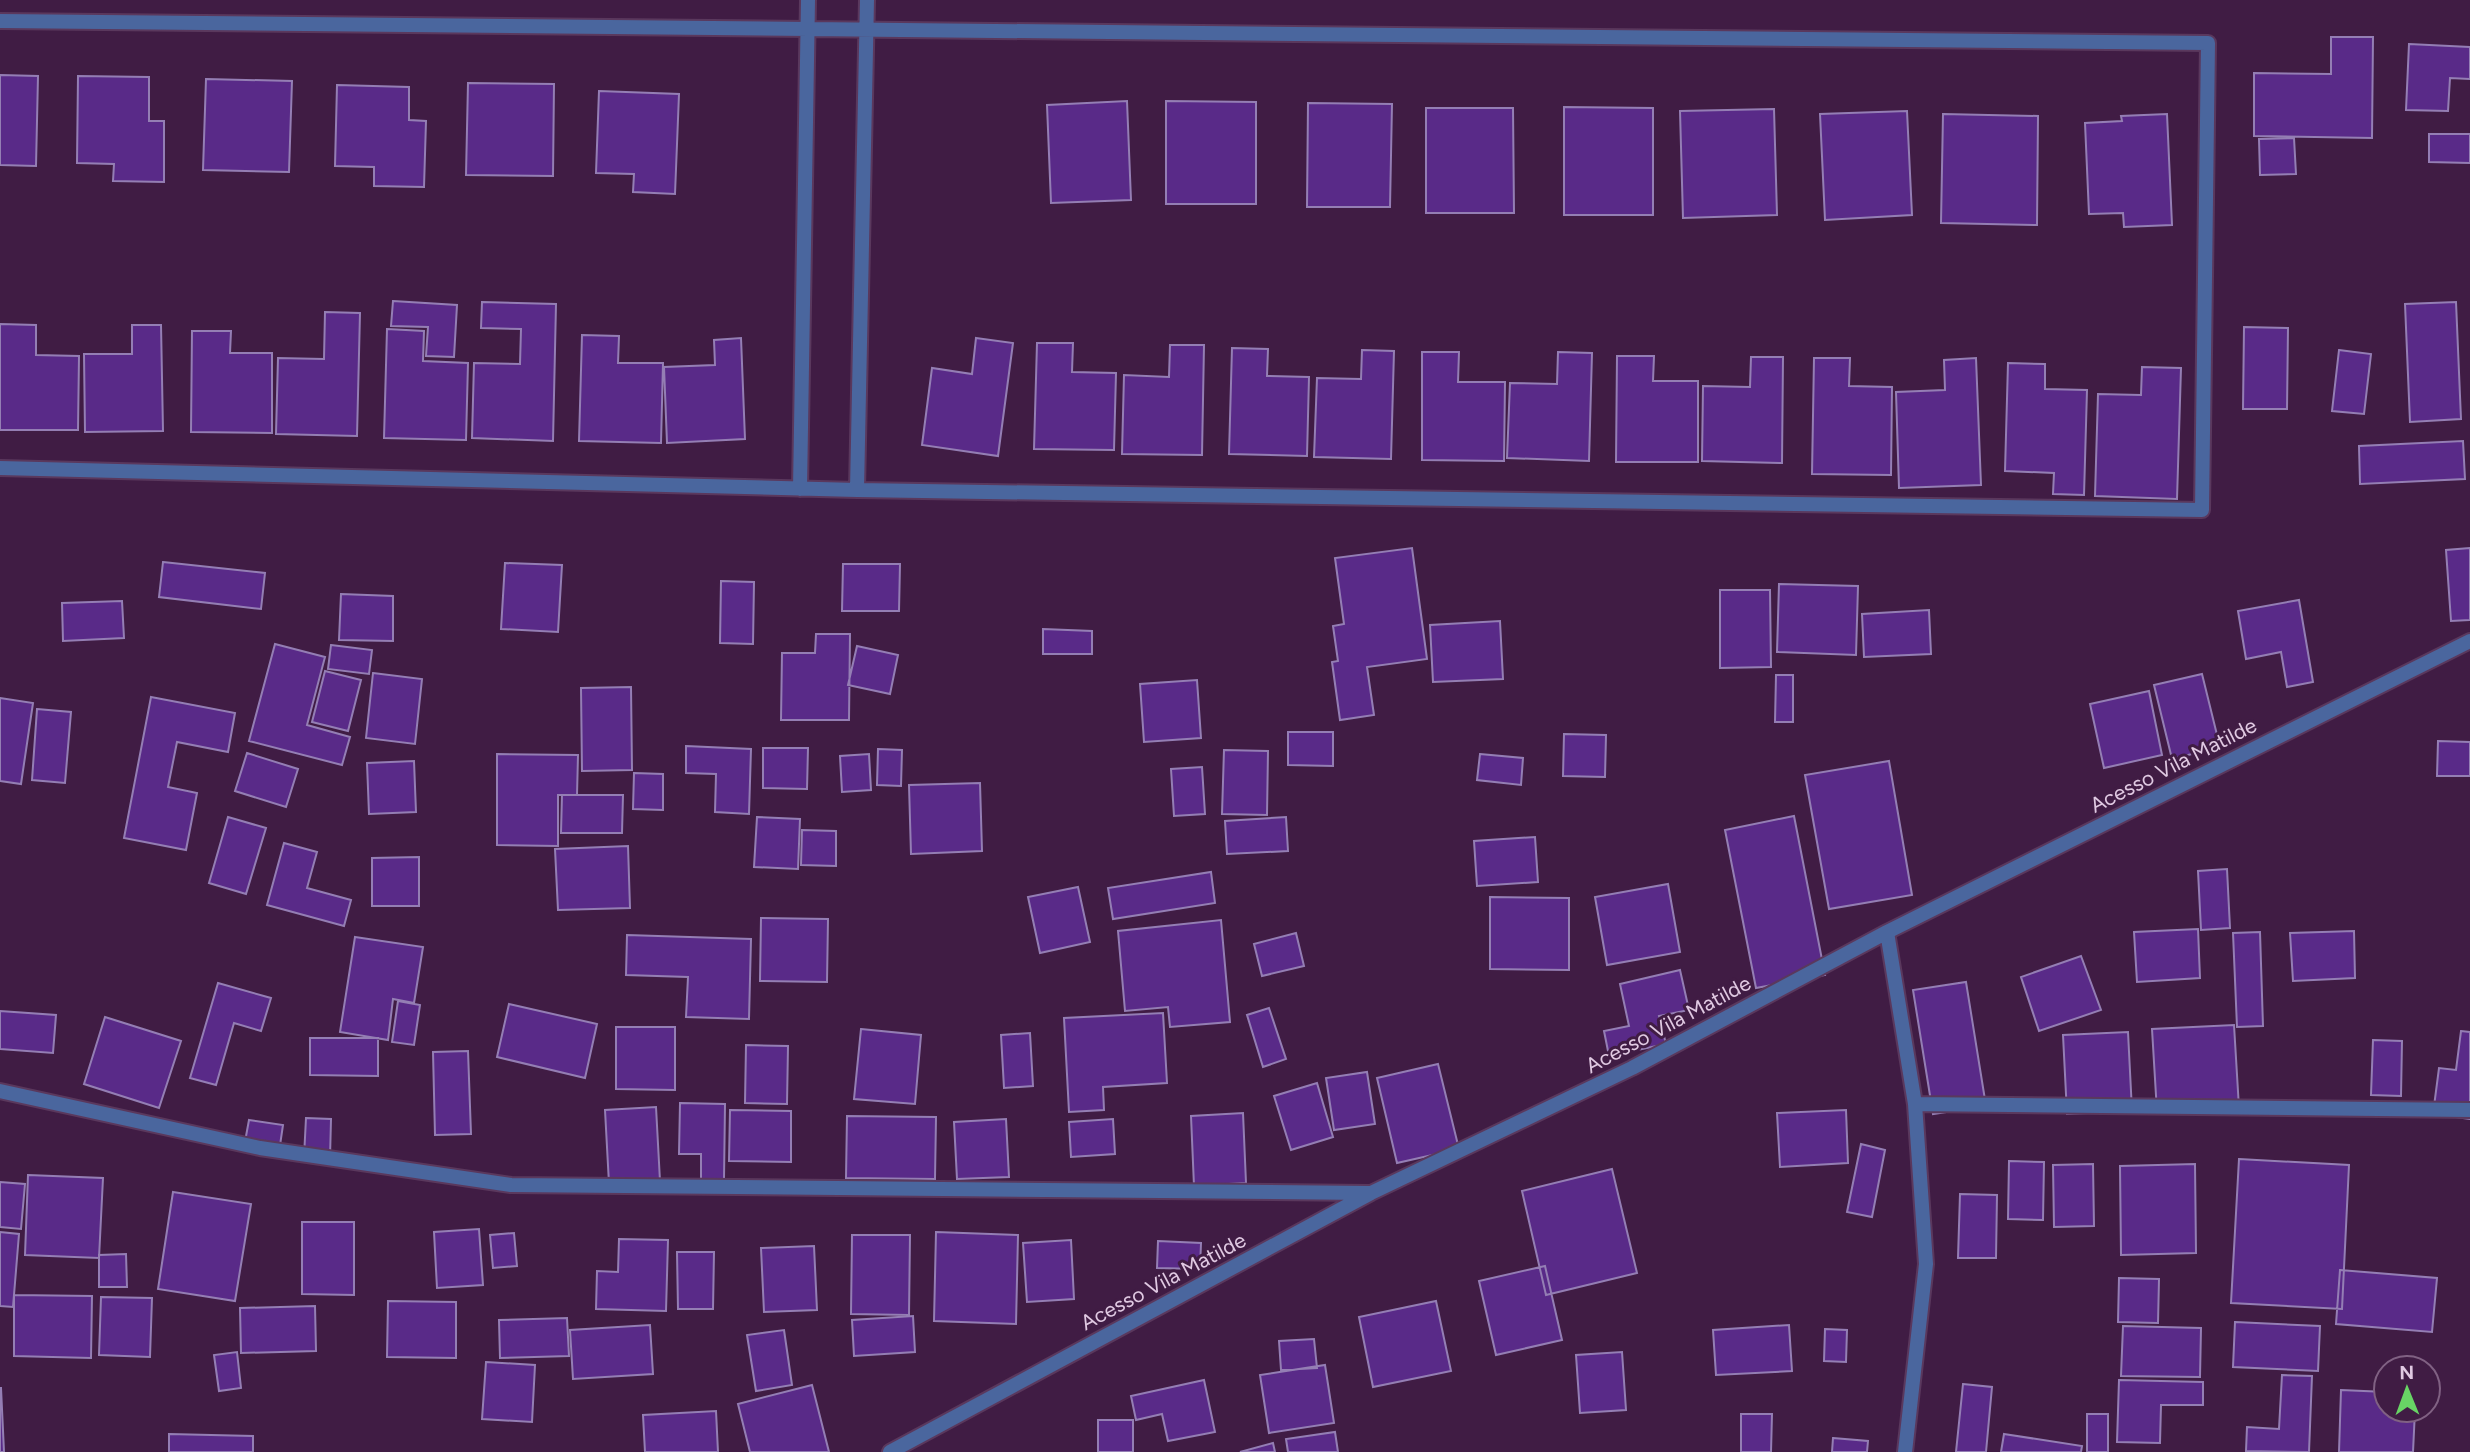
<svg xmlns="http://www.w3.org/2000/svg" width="2470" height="1452" font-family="Figtree,sans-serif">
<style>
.building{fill:#592a88;stroke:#947eb4;stroke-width:2}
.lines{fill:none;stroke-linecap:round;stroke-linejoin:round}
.service-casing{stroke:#5a385d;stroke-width:18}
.minor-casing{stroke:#5a385d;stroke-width:18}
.service{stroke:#4a669e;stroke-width:14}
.minor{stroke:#4a669e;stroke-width:14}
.labels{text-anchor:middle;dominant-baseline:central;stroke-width:6;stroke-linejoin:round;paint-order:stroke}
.street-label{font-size:21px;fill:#e0c9e2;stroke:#401c44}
</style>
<rect width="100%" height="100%" fill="#401c44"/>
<path class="building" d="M2331,37H2373L2372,138L2254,136V73L2331,74Z
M2409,44L2470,47V79L2450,78L2448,111L2406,110Z
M0,75L38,76L36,166L0,165Z
M78,76L149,77V121H164V182L113,181L114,164L77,163Z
M206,79L292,81L289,172L203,170Z
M468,83L554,84L553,176L466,175Z
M337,85L409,87V120L426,121L424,187L374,186V167L335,166Z
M599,91L679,94L675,194L633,192L634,174L596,173Z
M1127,101L1131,200L1051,203L1047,105Z
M1166,101L1256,102V204H1166Z
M1308,103L1392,104L1390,207H1307Z
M1564,107L1653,108V215H1564Z
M1426,108H1513L1514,213H1426Z
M1774,109L1777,215L1683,218L1680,111Z
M1907,111L1912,215L1825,220L1820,114Z
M1943,114L2038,116L2037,225L1941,223Z
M2167,114L2172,225L2124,227L2123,213L2089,214L2085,123L2122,121L2121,116Z
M2429,134H2470V163L2429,162Z
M2294,138L2296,174L2260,175L2259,139Z
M393,301L457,305L454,357L426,356L428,327L391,326Z
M482,302L556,304L553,441L472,438L474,363L520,364L521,329L481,328Z
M2456,302L2461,419L2410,422L2405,304Z
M325,312L360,313L357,436L276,434L278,358L324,359Z
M0,324L36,325V355L79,356L78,430H0Z
M132,325H161L163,431L85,432L84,354H132Z
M2244,327L2288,328L2287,409H2243Z
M387,329L424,331L423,361L468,363L466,440L384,438Z
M192,331H231L230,353H272V433L191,432Z
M582,335L619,336L618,363H663L661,443L579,441Z
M741,338L745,439L667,443L664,367L715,365L714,340Z
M976,338L1013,343L998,456L922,445L932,368L972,374Z
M1037,343H1073L1072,372L1116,373L1114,450L1034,449Z
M1170,345H1204L1202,455L1122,454L1124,375L1169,377Z
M1232,348L1268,349L1267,376L1309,377L1307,456L1229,454Z
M1362,350L1394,351L1391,459L1314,457L1317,378L1361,379Z
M2339,350L2371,354L2364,414L2332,411Z
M1422,352H1459L1458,382H1505L1504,461L1422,460Z
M1558,352L1592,353L1589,461L1507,458L1510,383L1557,384Z
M1617,356H1654L1653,381H1698V462H1616Z
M1751,357H1783L1782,463L1702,461L1703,386L1750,387Z
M1814,358H1850L1849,386L1892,387L1891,475L1812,474Z
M1976,358L1981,485L1899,488L1896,392L1945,390L1944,360Z
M2008,363L2045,364V389L2087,390L2084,495L2053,494L2054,473L2005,471Z
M2142,367L2181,368L2177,499L2095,496L2098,394L2141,395Z
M2463,441L2465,479L2360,484L2359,446Z
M1412,548L1427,659L1367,667L1374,715L1340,720L1332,662L1338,661L1333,626L1344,624L1335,558Z
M2470,548V620L2451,621L2446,550Z
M163,562L265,573L261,609L159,597Z
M505,563L562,565L558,632L501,629Z
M843,564H900L899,611H842Z
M721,581L754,582L753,644L720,643Z
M1779,584L1858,586L1856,655L1777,652Z
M1720,590H1770L1771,667L1720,668Z
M341,594L393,596V641L339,640Z
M2299,600L2313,682L2287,687L2281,652L2246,659L2238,611Z
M122,601L124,638L63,641L62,603Z
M1929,610L1931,654L1864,657L1862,614Z
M1500,621L1503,679L1433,682L1430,625Z
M1043,629L1092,631V654H1043Z
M816,634H850L849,720H781L782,653H815Z
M275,644L325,657L307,725L350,737L342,765L249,741Z
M331,645L372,650L369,674L328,669Z
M857,646L898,655L890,694L848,685Z
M325,671L361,680L348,731L312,722Z
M373,673L422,679L415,744L366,738Z
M2202,674L2220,747L2172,759L2154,685Z
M1776,675H1793V722H1775Z
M1197,680L1201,738L1144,742L1140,684Z
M631,687L632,770L582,771L581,688Z
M2149,691L2162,755L2104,768L2090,704Z
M151,697L235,713L228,752L177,742L168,787L197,793L186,850L124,838Z
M0,698L33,703L21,784L0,781Z
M37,709L71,712L65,783L32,780Z
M1288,732H1333V766L1288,765Z
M1564,734L1606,735L1605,777L1563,776Z
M2438,741L2470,742V776H2437Z
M686,746L751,749L749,814L715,812L716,774L686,773Z
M763,748H808L807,789L763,788Z
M878,749L902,750L901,786L877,785Z
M1224,750L1268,751L1267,815L1222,814Z
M247,753L298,769L286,807L235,791Z
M497,754L578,755L577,795H558V846L497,845Z
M869,754L871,790L842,792L840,756Z
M1480,754L1523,758L1521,785L1477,780Z
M414,761L416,812L369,814L367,763Z
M1889,761L1912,895L1829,909L1805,775Z
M1202,767L1205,814L1174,816L1171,769Z
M634,773L663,774V810L633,809Z
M980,783L982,851L911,854L909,785Z
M562,795H623L622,833H561Z
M1794,816L1825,975L1756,988L1725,830Z
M228,817L266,828L246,894L209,883Z
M757,817L800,819L798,869L754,867Z
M1286,817L1288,851L1227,854L1225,821Z
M802,830L836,831V866L801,865Z
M1535,837L1538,882L1477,886L1474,841Z
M284,843L317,852L307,888L351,900L344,926L267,905Z
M628,846L630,908L558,910L555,849Z
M419,857V906H372V858Z
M2227,869L2230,928L2201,930L2198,871Z
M1211,872L1215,903L1113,919L1108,888Z
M1668,884L1680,952L1607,965L1595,897Z
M1078,887L1090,942L1040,953L1028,897Z
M1490,897L1569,898V970L1490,969Z
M761,918L828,919L827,982L760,981Z
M1221,920L1230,1022L1170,1027L1168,1007L1125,1011L1118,931Z
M2198,929L2200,978L2137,982L2134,932Z
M2354,931L2355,978L2293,981L2290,933Z
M2260,932L2263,1026L2237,1027L2233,933Z
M1296,933L1304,966L1262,976L1254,944Z
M627,935L751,939L749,1019L686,1017L688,977L626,975Z
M355,937L423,947L414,1003L393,999L388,1040L340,1032Z
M2081,956L2101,1010L2039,1031L2021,977Z
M1680,970L1689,1010L1659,1016L1666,1044L1609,1056L1604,1031L1629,1026L1620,984Z
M1966,982L1986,1106L1933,1114L1913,990Z
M218,983L271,998L261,1031L234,1023L216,1085L190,1078Z
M398,1001L420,1005L414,1045L392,1042Z
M509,1004L597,1024L585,1078L497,1057Z
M1269,1008L1286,1059L1263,1067L1247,1015Z
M0,1011L56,1015L53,1053L0,1049Z
M1163,1013L1167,1083L1103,1087L1104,1110L1069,1112L1064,1018Z
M105,1017L181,1041L159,1108L84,1084Z
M2234,1025L2239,1108L2157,1112L2152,1029Z
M616,1027H675V1090L616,1089Z
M861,1029L921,1035L915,1104L854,1099Z
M2461,1031L2470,1032V1119L2433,1114L2439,1068L2456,1070Z
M2128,1032L2132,1111L2067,1114L2063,1035Z
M1030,1033L1033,1086L1004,1088L1001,1035Z
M310,1038H378V1076L310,1075Z
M2373,1040L2402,1041L2401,1096L2371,1095Z
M746,1045L788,1046L787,1104L745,1103Z
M468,1051L471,1134L435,1135L433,1052Z
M1438,1064L1459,1149L1397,1163L1377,1078Z
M1367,1072L1375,1124L1334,1130L1326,1078Z
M1317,1083L1333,1137L1291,1150L1274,1096Z
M680,1103L725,1104L724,1179H701V1154H679Z
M656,1107L660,1181L609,1184L605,1110Z
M730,1110L791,1111V1162L729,1161Z
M1846,1110L1848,1163L1780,1167L1777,1113Z
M1243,1113L1246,1183L1194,1186L1191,1116Z
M847,1116L936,1117L935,1179L846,1178Z
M306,1118L331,1119L330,1158L304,1157Z
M1006,1119L1009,1177L957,1179L954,1122Z
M1113,1119L1115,1154L1071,1157L1069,1122Z
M249,1120L283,1125L279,1152L244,1147Z
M1861,1144L1885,1150L1872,1217L1847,1212Z
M2239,1159L2349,1165L2342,1309L2231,1303Z
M2009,1161L2044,1162L2043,1220L2008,1219Z
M2093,1164L2094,1226L2054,1227L2053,1165Z
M2195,1164L2196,1253L2121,1255L2120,1166Z
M1612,1169L1637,1273L1546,1295L1522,1191Z
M28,1175L103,1178L99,1258L25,1255Z
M0,1182L25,1184L21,1229L0,1227Z
M173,1192L251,1204L235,1301L158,1289Z
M1960,1194L1997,1195L1996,1258H1958Z
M302,1222H354V1295L302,1294Z
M479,1229L483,1285L437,1288L434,1232Z
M0,1232L19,1234L13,1307L0,1306Z
M936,1232L1018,1235L1016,1324L934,1321Z
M514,1233L517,1266L493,1268L490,1235Z
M852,1235H910L909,1315L851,1314Z
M619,1239L668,1240L666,1311L596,1309L597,1271L618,1272Z
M1071,1240L1074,1299L1027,1302L1023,1243Z
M1158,1241L1201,1243L1200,1269L1157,1268Z
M814,1246L817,1310L764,1312L761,1248Z
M677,1252H714L713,1309H678Z
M126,1254L127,1287H99V1255Z
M1545,1266L1562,1340L1496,1355L1479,1281Z
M2340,1270L2437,1278L2432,1332L2336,1324Z
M2119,1278L2159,1279L2158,1323L2118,1322Z
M14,1295L92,1296L91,1358L14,1356Z
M101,1297L152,1298L150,1357L99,1355Z
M388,1301L456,1302V1358L387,1357Z
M1436,1301L1451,1371L1373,1387L1359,1317Z
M315,1306L316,1351L241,1353L240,1308Z
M913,1316L915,1352L854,1356L852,1320Z
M567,1318L569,1356L500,1358L499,1320Z
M2235,1322L2320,1326L2318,1371L2233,1367Z
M650,1325L653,1374L573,1379L570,1330Z
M1789,1325L1792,1371L1716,1375L1713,1330Z
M2123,1326L2201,1328L2200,1377L2121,1376Z
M1825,1329L1847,1330L1846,1362L1824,1361Z
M784,1330L792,1385L756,1391L747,1335Z
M1314,1339L1317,1368L1281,1370L1279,1341Z
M237,1352L241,1388L219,1391L214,1355Z
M1622,1352L1626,1410L1580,1413L1576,1355Z
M486,1362L535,1365L532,1422L482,1419Z
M1325,1365L1334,1423L1269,1433L1260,1375Z
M2282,1375L2312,1376L2309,1452L2246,1451L2247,1427L2279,1429Z
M1204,1380L1215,1432L1168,1441L1162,1414L1136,1420L1131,1396Z
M2119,1380L2203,1382V1405H2161L2160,1443L2117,1442Z
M1963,1384L1992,1387L1986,1452H1956Z
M812,1385L829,1452H750L738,1404Z
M0,1388H1L4,1452H0Z
M2341,1390L2386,1392V1410H2415L2413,1452H2339Z
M716,1411L718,1452H645L643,1415Z
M1741,1414H1772L1771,1452H1741Z
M2087,1414H2108V1452H2087Z
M1098,1420H1133V1452H1098Z
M1335,1432L1338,1452H1288L1286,1439Z
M169,1434L253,1436V1452H169Z
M2004,1434L2082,1446L2081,1452H2001Z
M1833,1438L1868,1441L1867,1452H1832Z
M1273,1443L1275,1452H1240Z"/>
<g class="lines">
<g class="service-casing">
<path id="service" d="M0,21L2208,43L2202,510L857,490L0,468
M800,489L808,0
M857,490L867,0"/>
</g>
<g class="minor-casing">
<path id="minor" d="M1887,932L1915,1104L1926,1264L1905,1452
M0,1091L260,1148L511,1185L1369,1193
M1915,1104L2470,1110
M890,1452L1371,1193L1632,1068L1887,932L2470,641"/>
</g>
<use href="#service" class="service"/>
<use href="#minor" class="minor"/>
</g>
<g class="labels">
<g class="street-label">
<text transform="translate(2173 765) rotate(-27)">Acesso Vila Matilde</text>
<text transform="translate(1668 1024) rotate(-28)">Acesso Vila Matilde</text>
<text transform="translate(1163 1281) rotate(-28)">Acesso Vila Matilde</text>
</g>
</g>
<g transform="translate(2407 1389) rotate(359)"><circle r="33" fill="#401c44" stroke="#806183" stroke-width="2"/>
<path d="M0-5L12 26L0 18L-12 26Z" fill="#68d465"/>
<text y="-10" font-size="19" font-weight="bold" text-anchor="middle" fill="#e0c9e2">N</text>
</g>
</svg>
